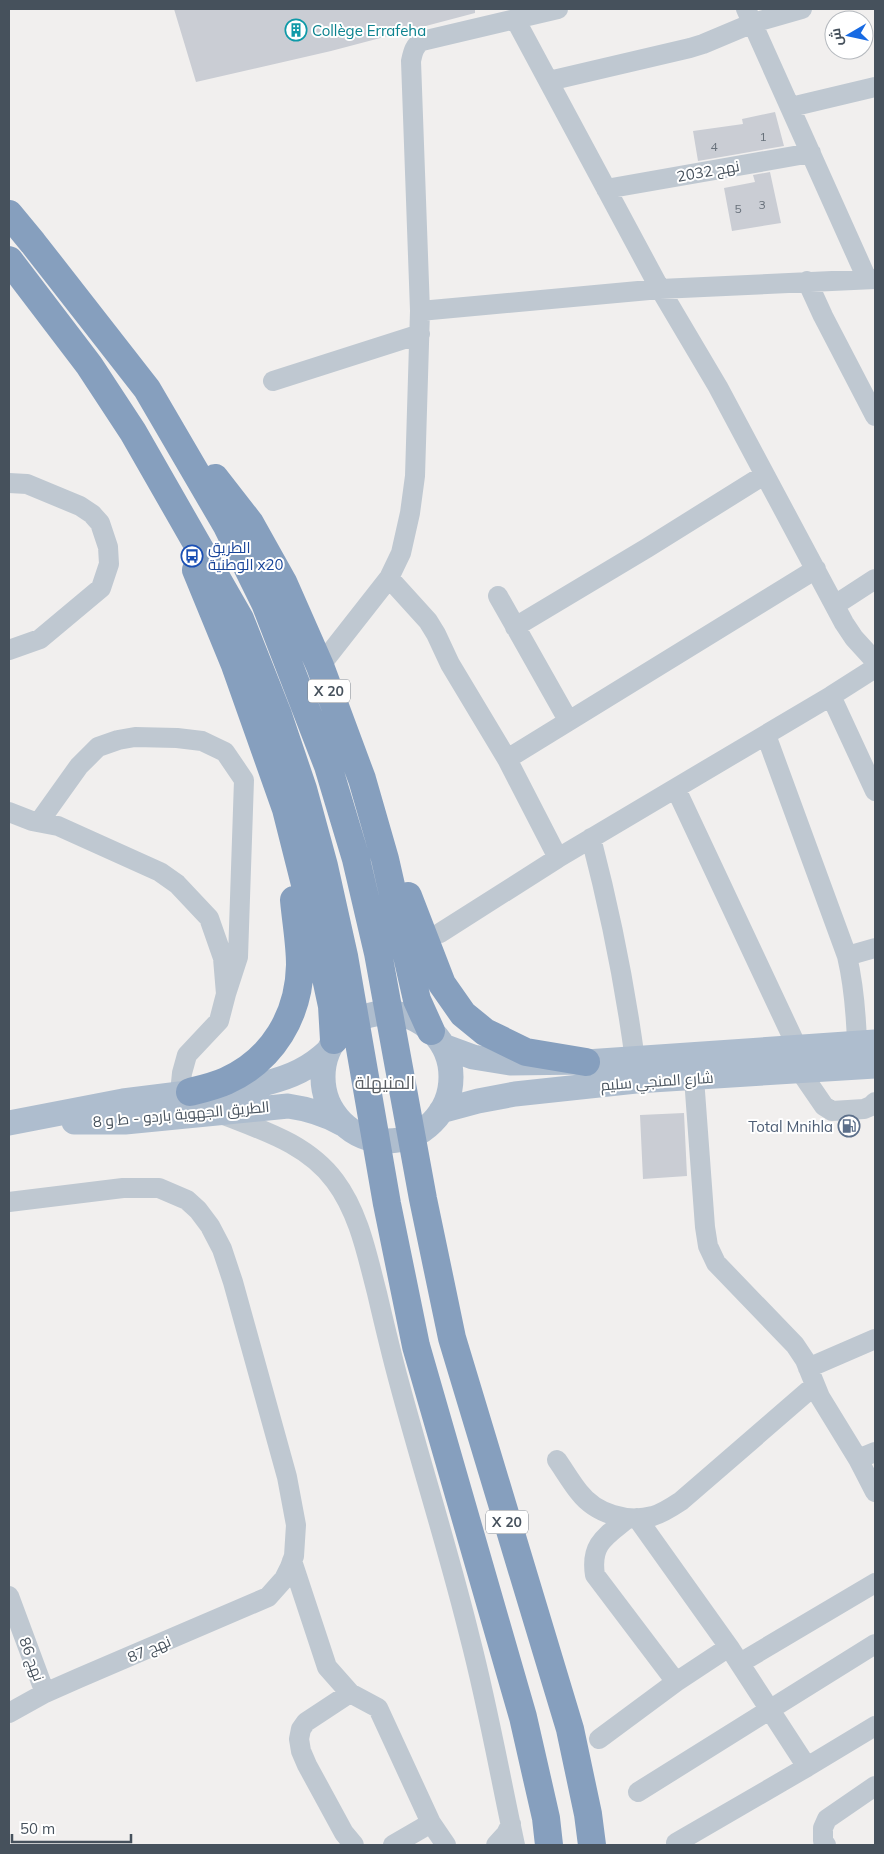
<svg xmlns="http://www.w3.org/2000/svg" width="884" height="1854" font-family="Mulish,Cairo,sans-serif">
<style>
.building{fill:#cacdd4}
.lines{fill:none;stroke-linecap:round;stroke-linejoin:round}
.minor{stroke:#bfc8d1;stroke-width:20}
.major{stroke:#aebdce;stroke-width:25}
.highway{stroke:#869fbe;stroke-width:28}
.labels{text-anchor:middle;dominant-baseline:central;stroke-width:4;stroke-linejoin:round;paint-order:stroke}
.number-label{font-size:12px;fill:#67707a}
.shield{fill:#fff;stroke:#7e858d;stroke-width:1}
.shield-label{font-size:14px;font-weight:bold;fill:#46515c}
.culture-label{font-size:15px;fill:#0d838f;stroke:#fff;text-anchor:start}
.street-label{font-size:15px;fill:#46515c;stroke:#fff}
.transit-label{font-size:15px;fill:#164399;stroke:#fff;text-anchor:start}
.service-label{font-size:15px;fill:#4e5e75;stroke:#fff;text-anchor:end}
.quarter-label{font-size:18px;fill:#5b5f64;stroke:#fff}
</style>
<rect width="100%" height="100%" fill="#f1efee"/>
<path class="building" d="M174,9H475V13L331,51L196,82Z
M775,112L784,146L698,161L693,131L743,124L742,119Z
M770,172L781,223L732,231L724,188L755,182L753,175Z
M684,1113L687,1176L643,1179L640,1115Z"/>
<g class="lines">
<path class="minor" d="M746,9L867,279
M515,19L660,289L718,387L844,623L854,638L875,661
M549,81L690,48L703,44L753,23L802,9
M791,107L875,87
M606,189L811,153
M807,281L823,316L875,416
M420,311L660,289L875,279
M273,381L420,334
M9,483L27,484L80,506L92,514L100,523L108,547L109,564L101,588L40,639L9,650
M389,578L428,621L436,634L450,664L507,759L558,858
M498,596L568,720
M835,605L875,579
M515,627L647,548L764,475
M320,666L389,578L401,553L410,513L415,476L420,311L411,61C413,52 414,46 422,41L558,9
M831,696L875,791
M766,735L847,956C854,986 856,1012 857,1043
M507,759L816,569
M676,789L797,1047
M9,812L32,821L58,826L160,872L177,884L209,918L223,958L226,994L219,1021L187,1055L182,1073L180,1093
M39,822L79,766L98,747L118,740L135,737L177,738L202,741L225,752L244,780L238,957L226,994
M591,838C610,911 625,985 635,1060
M440,933L558,858L831,696L875,668
M847,956L875,948
M800,1071L824,1106L832,1111L864,1109L871,1106L875,1102
M694,1078L705,1227L708,1246L716,1263L795,1345L805,1360L820,1397L858,1459L875,1492
M219,1113C261,1130 307,1143 335,1181C359,1213 367,1255 377,1293C384,1323 391,1353 399,1382C422,1468 449,1552 470,1638C488,1707 500,1776 515,1845
M9,1202L123,1188H159L187,1200L198,1210L210,1226L222,1249L233,1282L287,1477L296,1525L294,1556L290,1567L284,1579L268,1597L79,1678L45,1693L9,1713
M808,1368L875,1339
M858,1459L875,1452
M557,1460C564,1470 571,1482 579,1492C596,1514 627,1523 653,1516C663,1513 672,1507 681,1501L815,1385
M637,1518L729,1647L807,1767L875,1726
M627,1519C606,1536 590,1544 595,1575L676,1682
M292,1561L327,1667L350,1693L378,1708L431,1823L446,1845
M9,1596L45,1693
M740,1663L875,1583
M350,1693L306,1722L301,1729L299,1739L301,1751L307,1765L344,1833L354,1845
M599,1739L676,1682L729,1647
M638,1792L875,1644
M676,1843L807,1767
M393,1845L431,1823
M496,1845L506,1834L511,1824
M826,1845L823,1841V1828L827,1819L875,1786"/>
<path class="major" d="M323 1077a64 64 0 1 1 128 0a64 64 0 1 1-128 0Z
M443,1046L473,1057L510,1063L586,1062L875,1042
M441,1111L478,1101L515,1094L636,1081L875,1066
M74,1122H125L288,1106C309,1109 325,1114 343,1124
M9,1123L123,1101L266,1083C291,1077 310,1068 328,1051"/>
<path class="highway" d="M9,214L33,243L147,389L227,526L265,603L328,766L356,859L378,953L423,1199L452,1338L570,1729L588,1814L592,1845
M9,260L89,365L133,432L240,619L278,715L303,789L324,866L344,956L387,1204L416,1346L523,1717L546,1818L549,1845
M215,478L250,523L283,582L320,666L362,779L385,859L417,1000L431,1031
M196,570L235,665L286,809L311,908L332,1006L334,1040
M408,896L442,984L463,1014L485,1032L526,1052L586,1062
M190,1092C202,1089 215,1086 226,1081C273,1060 299,1015 300,965C300,944 296,922 294,900"/>
</g>
<defs>
<g id="building-ring" transform="scale(1.125)"><circle r="9.5" fill="#fff" stroke="#0f9aa8" stroke-width="1.5"/><path d="M-4-6H4V6H1V3H-1V6H-4ZM-2.5-4.3h1.7v1.8h-1.7ZM.8-4.3h1.7v1.8H.8ZM-2.5-1h1.7V.8h-1.7ZM.8-1h1.7V.8H.8Z" fill="#0f9aa8"/></g>
<g id="bus-ring" transform="scale(1.125)"><circle r="9.5" fill="#fff" stroke="#1a4fb4" stroke-width="1.5"/><path d="M-5-6H5V4H4V6H2V4H-2V6H-4V4H-5ZM-3.5-4V0h7V-4ZM-3.5 1.2v1.5H-2V1.2ZM2 1.2v1.5H3.5V1.2Z" fill="#1a4fb4"/></g>
<g id="fuel-ring" transform="scale(1.125)"><circle r="9.5" fill="#fff" stroke="#5c6f8a" stroke-width="1.5"/><path d="M-5.5-6h7V0h2V4h1.3V-2.5L3-4.5l.8-.8L6-3V5H2.5V1h-1V6h-7ZM-4.2-4.7v3.2H.2V-4.7Z" fill="#5c6f8a"/></g>
</defs>
<g fill-rule="evenodd">
<use href="#building-ring" x="296" y="30"/>
<use href="#bus-ring" x="192" y="556"/>
<use href="#fuel-ring" x="849" y="1126"/>
</g>
<g class="labels">
<g class="number-label">
<text x="763" y="136">1</text>
<text x="714" y="146">4</text>
<text x="762" y="204">3</text>
<text x="738" y="208">5</text>
</g>
<g class="shield">
<rect x="308" y="679.5" width="42" height="23" rx="4"/>
<rect x="486" y="1510.5" width="42" height="23" rx="4"/>
</g>
<g class="shield-label">
<text x="329" y="691">X 20</text>
<text x="507" y="1522">X 20</text>
</g>
<g class="culture-label">
<text x="312" y="30">Collège Errafeha</text>
</g>
<g class="street-label">
<text transform="translate(708 171) rotate(-10)">نهج 2032</text>
<text transform="translate(657 1081) rotate(-4)">شارع المنجي سليم</text>
<text transform="translate(181 1114) rotate(-5)">الطريق الجهوية باردو - ط و 8</text>
<text transform="translate(149 1649) rotate(-23)">نهج 87</text>
<text transform="translate(32 1659) rotate(70)">نهج 86</text>
</g>
<g class="transit-label">
<text x="208" y="547">الطريق<tspan x="208" dy="17">الوطنية x20</tspan></text>
</g>
<g class="service-label">
<text x="833" y="1126">Total Mnihla</text>
</g>
<g class="quarter-label">
<text x="385" y="1082">المنيهلة</text>
</g>
</g>
<rect width="884" height="1854" fill="none" stroke="#46515c" stroke-width="20"/>
<g transform="translate(849 35) rotate(261)"><circle r="24" fill="#ffffff" stroke="#b5b9be"/>
<path d="M0-4L9 19L0 12L-9 19Z" fill="#176ae3"/>
<text y="-8" font-size="14" font-weight="bold" text-anchor="middle" fill="#46515c">ش</text>
</g>
<path d="M12 1834v8h119v-8" fill="none" stroke="#46515c" stroke-width="2.5"/>
<text x="20" y="1834" font-size="15" fill="#46515c" stroke="#ffffff" stroke-width="4" paint-order="stroke">50 m</text>
</svg>
